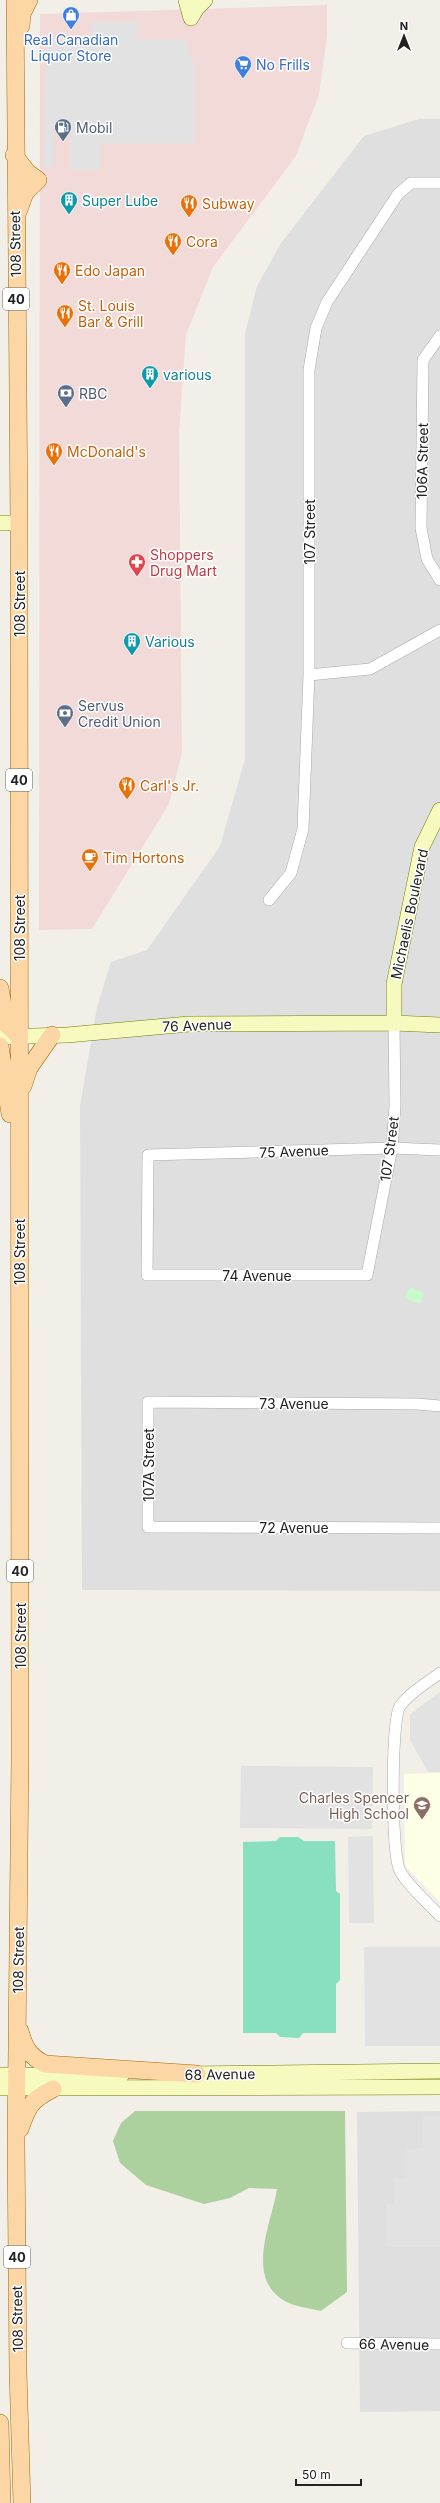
<svg xmlns="http://www.w3.org/2000/svg" width="440" height="2503" font-family="Inter,sans-serif">
<style>
.residential{fill:#e0dfdf}
.commercial{fill:#f2dad9}
.education{fill:#ffffe5}
.forest{fill:#add19e}
.park{fill:#c8facc}
.pitch{fill:#88e0be}
.parking{fill:#e2e2e2}
.lines{fill:none;stroke-linecap:round;stroke-linejoin:round}
.street-casing{stroke:#a9a9a9;stroke-width:12}
.secondary-casing{stroke:#707d05;stroke-width:16}
.primary-casing{stroke:#a06b00;stroke-width:18}
.street{stroke:#fff;stroke-width:11}
.secondary{stroke:#f7fabf;stroke-width:15}
.primary{stroke:#fcd6a4;stroke-width:17}
.labels{text-anchor:middle;dominant-baseline:central;stroke-width:3;stroke-linejoin:round;paint-order:stroke}
.shield{fill:#fff;stroke:#646464;stroke-width:1}
.shield-label{font-size:13px;font-weight:bold;fill:#222}
.shop-label{font-size:14px;fill:#366cbe;stroke:#fff}
.service-label{font-size:14px;fill:#4e5e75;stroke:#fff;text-anchor:start}
.culture-label{font-size:14px;fill:#0d838f;stroke:#fff;text-anchor:start}
.food-label{font-size:14px;fill:#c56008;stroke:#fff;text-anchor:start}
.street-label{font-size:14px;fill:#222;stroke:#fff}
.health-label{font-size:14px;fill:#be3a42;stroke:#fff;text-anchor:start}
.education-label{font-size:14px;fill:#785e54;stroke:#fff;text-anchor:end}
</style>
<rect width="100%" height="100%" fill="#f2efe9"/>
<path class="residential" d="M419,119H440V1591L82,1590L80,1106L97,1007L111,962L147,950L220,846L245,759V334L257,286L281,243L364,136Z
M440,2111V2411L360,2412L357,2112Z"/>
<path class="commercial" d="M327,5V36L319,94L296,156L213,267L186,335L179,433L182,753L169,804L92,929L39,930L40,14Z"/>
<path class="education" d="M440,1773V1902L405,1866L404,1774Z"/>
<path class="forest" d="M135,2111H345L347,2292L321,2311C309,2308 294,2307 283,2300C245,2276 272,2222 277,2189L249,2188L230,2198L204,2204L146,2185L120,2163L113,2141L121,2123Z"/>
<path class="park" d="M410,1287L424,1293L420,1304L405,1298Z"/>
<path class="pitch" d="M280,1837H298L304,1841H335L336,1891L340,1894V1980L336,1984V2033H303L299,2038L280,2037L276,2033H243V1842L276,1841Z"/>
<path class="parking" d="M91,22H137V39H185L194,64V143H101L100,170H70V124H54V168H44L46,42H91Z
M440,1692V1772H428L410,1740V1714Z
M241,1766L373,1767L372,1829L240,1828Z
M373,1836L374,1923H349L348,1837Z
M364,1947H440V2046H365Z
M423,2116H440V2247H386V2204H394V2179L406,2178V2149L423,2148Z"/>
<g class="lines">
<g class="street-casing">
<path id="street" d="M440,336L423,360L421,528L427,559L440,580
M309,675L370,669L440,630
M269,900L291,873L303,829L309,675V370L316,328L327,302L398,194L411,183H440
M394,1023L395,1106L392,1148L367,1275H147L148,1155L392,1148L440,1150
M440,1406L417,1404L148,1402V1527L440,1528
M440,1673C427,1683 410,1692 400,1706C391,1720 391,1854 400,1871C407,1885 429,1904 440,1916
M347,2343L440,2344"/>
</g>
<g class="secondary-casing">
<path id="secondary" d="M186,0L191,18
M191,18L197,8L205,0
M0,523H19
M394,1023V984L422,847L440,810
M0,1037L67,1035L189,1024L394,1023L440,1025
M185,2074L440,2071
M0,2075L121,2076
M0,2088L440,2087"/>
</g>
<g class="primary-casing">
<path id="primary" d="M15,0L19,523L20,1758L16,2143L18,2372L22,2503
M21,26L22,14L29,0
M14,155L27,172L38,180L25,193L18,212
M0,988L6,1024L19,1036
M0,1046L10,1114
M23,1086L29,1068L52,1035
M20,2031C24,2047 30,2057 45,2064L197,2074
M20,2129C28,2106 31,2100 53,2089
M0,2423L2,2503"/>
</g>
<use href="#street" class="street"/>
<use href="#secondary" class="secondary"/>
<use href="#primary" class="primary"/>
</g>
<defs>
<g id="shop-pin" transform="scale(0.9)"><path d="M0 17L-7.5 6A9.5 9.5 0 1 1 7.5 6Z" fill="#3f7fe0" stroke="#fff"/><path d="M-5-2.5h2.3a2.7 3.5 0 0 1 5.4 0H5L5.5 6h-11ZM-1.5-2.5h3a1.5 2.3 0 0 0-3 0Z" fill="#fff"/></g>
<g id="supermarket-pin" transform="scale(0.9)"><path d="M0 17L-7.5 6A9.5 9.5 0 1 1 7.5 6Z" fill="#3f7fe0" stroke="#fff"/><path d="M-6-5.5h2.5l.6 2H6L4.5 2H-2.5L-4.4-4H-6ZM-1.5 3.2a1.3 1.3 0 1 0 .1 0ZM3 3.2a1.3 1.3 0 1 0 .1 0Z" fill="#fff"/></g>
<g id="fuel-pin" transform="scale(0.9)"><path d="M0 17L-7.5 6A9.5 9.5 0 1 1 7.5 6Z" fill="#5c6f8a" stroke="#fff"/><path d="M-5.5-6h7V0h2V4h1.3V-2.5L3-4.5l.8-.8L6-3V5H2.5V1h-1V6h-7ZM-4.2-4.7v3.2H.2V-4.7Z" fill="#fff"/></g>
<g id="building-pin" transform="scale(0.9)"><path d="M0 17L-7.5 6A9.5 9.5 0 1 1 7.5 6Z" fill="#0f9aa8" stroke="#fff"/><path d="M-4-6H4V6H1V3H-1V6H-4ZM-2.5-4.3h1.7v1.8h-1.7ZM.8-4.3h1.7v1.8H.8ZM-2.5-1h1.7V.8h-1.7ZM.8-1h1.7V.8H.8Z" fill="#fff"/></g>
<g id="restaurant-pin" transform="scale(0.9)"><path d="M0 17L-7.5 6A9.5 9.5 0 1 1 7.5 6Z" fill="#e8710a" stroke="#fff"/><path d="M-5-6h1v4h1v-4h1v4h1v-4h1v5L-1.5 .5V6h-2V.5L-5-1ZM5-6V6H3V1.5H1.5Q1.5-4 5-6Z" fill="#fff"/></g>
<g id="bank-pin" transform="scale(0.9)"><path d="M0 17L-7.5 6A9.5 9.5 0 1 1 7.5 6Z" fill="#5c6f8a" stroke="#fff"/><path d="M-6-4H6V4H-6ZM0-2.3a2.3 2.3 0 1 0 0 4.6a2.3 2.3 0 1 0 0-4.6Z" fill="#fff"/></g>
<g id="pharmacy-pin" transform="scale(0.9)"><path d="M0 17L-7.5 6A9.5 9.5 0 1 1 7.5 6Z" fill="#e0444e" stroke="#fff"/><path d="M-2-6h4v4h4v4h-4v4h-4v-4h-4v-4h4Z" fill="#fff"/></g>
<g id="cafe-pin" transform="scale(0.9)"><path d="M0 17L-7.5 6A9.5 9.5 0 1 1 7.5 6Z" fill="#e8710a" stroke="#fff"/><path d="M-5.5-4.5H6V0H3Q3 3.5 0 3.5H-2.5Q-5.5 3.5-5.5 0ZM3-3.2v2h1.7v-2ZM-6 4.5H4V6H-6Z" fill="#fff"/></g>
<g id="school-pin" transform="scale(0.9)"><path d="M0 17L-7.5 6A9.5 9.5 0 1 1 7.5 6Z" fill="#8d6e63" stroke="#fff"/><path d="M0-5L7-2L0 1L-7-2ZM-4 1L0 2.5L4 1V4Q0 6-4 4Z" fill="#fff"/></g>
</defs>
<g fill-rule="evenodd">
<use href="#shop-pin" x="71" y="15"/>
<use href="#supermarket-pin" x="243" y="64"/>
<use href="#fuel-pin" x="63" y="127"/>
<use href="#building-pin" x="69" y="200"/>
<use href="#restaurant-pin" x="189" y="203"/>
<use href="#restaurant-pin" x="173" y="241"/>
<use href="#restaurant-pin" x="62" y="270"/>
<use href="#restaurant-pin" x="65" y="313"/>
<use href="#building-pin" x="150" y="374"/>
<use href="#bank-pin" x="66" y="393"/>
<use href="#restaurant-pin" x="54" y="451"/>
<use href="#pharmacy-pin" x="137" y="562"/>
<use href="#building-pin" x="132" y="641"/>
<use href="#bank-pin" x="65" y="713"/>
<use href="#restaurant-pin" x="127" y="785"/>
<use href="#cafe-pin" x="90" y="857"/>
<use href="#school-pin" x="422" y="1805"/>
</g>
<g class="labels">
<g class="shield">
<rect x="3" y="288" width="26" height="22" rx="3"/>
<rect x="6" y="769" width="26" height="22" rx="3"/>
<rect x="7" y="1560" width="26" height="22" rx="3"/>
<rect x="4" y="2246" width="26" height="22" rx="3"/>
</g>
<g class="shield-label">
<text x="16" y="299">40</text>
<text x="19" y="780">40</text>
<text x="20" y="1571">40</text>
<text x="17" y="2257">40</text>
</g>
<g class="shop-label">
<text x="71" y="39">Real Canadian<tspan x="71" dy="16">Liquor Store</tspan></text>
<text x="256" y="64" text-anchor="start">No Frills</text>
</g>
<g class="service-label">
<text x="76" y="127">Mobil</text>
<text x="79" y="393">RBC</text>
<text x="78" y="705">Servus<tspan x="78" dy="16">Credit Union</tspan></text>
</g>
<g class="culture-label">
<text x="82" y="200">Super Lube</text>
<text x="163" y="374">various</text>
<text x="145" y="641">Various</text>
</g>
<g class="food-label">
<text x="202" y="203">Subway</text>
<text x="186" y="241">Cora</text>
<text x="75" y="270">Edo Japan</text>
<text x="78" y="305">St. Louis<tspan x="78" dy="16">Bar &amp; Grill</tspan></text>
<text x="67" y="451">McDonald's</text>
<text x="140" y="785">Carl's Jr.</text>
<text x="103" y="857">Tim Hortons</text>
</g>
<g class="street-label">
<text transform="translate(15 244) rotate(-91)">108 Street</text>
<text transform="translate(422 461) rotate(-89)">106A Street</text>
<text transform="translate(309 532) rotate(-90)">107 Street</text>
<text transform="translate(19 604) rotate(-90)">108 Street</text>
<text transform="translate(409 914) rotate(-78)">Michaelis Boulevard</text>
<text transform="translate(19 928) rotate(-90)">108 Street</text>
<text transform="translate(197 1025) rotate(-2)">76 Avenue</text>
<text transform="translate(389 1149) rotate(-82)">107 Street</text>
<text transform="translate(294 1151) rotate(-2)">75 Avenue</text>
<text transform="translate(19 1252) rotate(-90)">108 Street</text>
<text x="257" y="1275">74 Avenue</text>
<text x="294" y="1403">73 Avenue</text>
<text transform="translate(148 1465) rotate(-90)">107A Street</text>
<text x="294" y="1527">72 Avenue</text>
<text transform="translate(20 1636) rotate(-90)">108 Street</text>
<text transform="translate(18 1960) rotate(-89)">108 Street</text>
<text transform="translate(220 2074) rotate(-1)">68 Avenue</text>
<text transform="translate(17 2319) rotate(-91)">108 Street</text>
<text transform="translate(394 2344) rotate(1)">66 Avenue</text>
</g>
<g class="health-label">
<text x="150" y="554">Shoppers<tspan x="150" dy="16">Drug Mart</tspan></text>
</g>
<g class="education-label">
<text x="409" y="1797">Charles Spencer<tspan x="409" dy="16">High School</tspan></text>
</g>
</g>
<g transform="translate(404 36)" stroke="#ffffff" stroke-width="3" paint-order="stroke">
<path d="M0-3L7 15L0 10L-7 15Z" fill="#222222"/>
<text y="-6" font-size="11" font-weight="bold" text-anchor="middle" fill="#222222">N</text>
</g>
<path d="M296 2479v6h65v-6" fill="none" stroke="#222222" stroke-width="2"/>
<text x="302" y="2479" font-size="12" fill="#222222" stroke="#ffffff" stroke-width="3" paint-order="stroke">50 m</text>
</svg>
